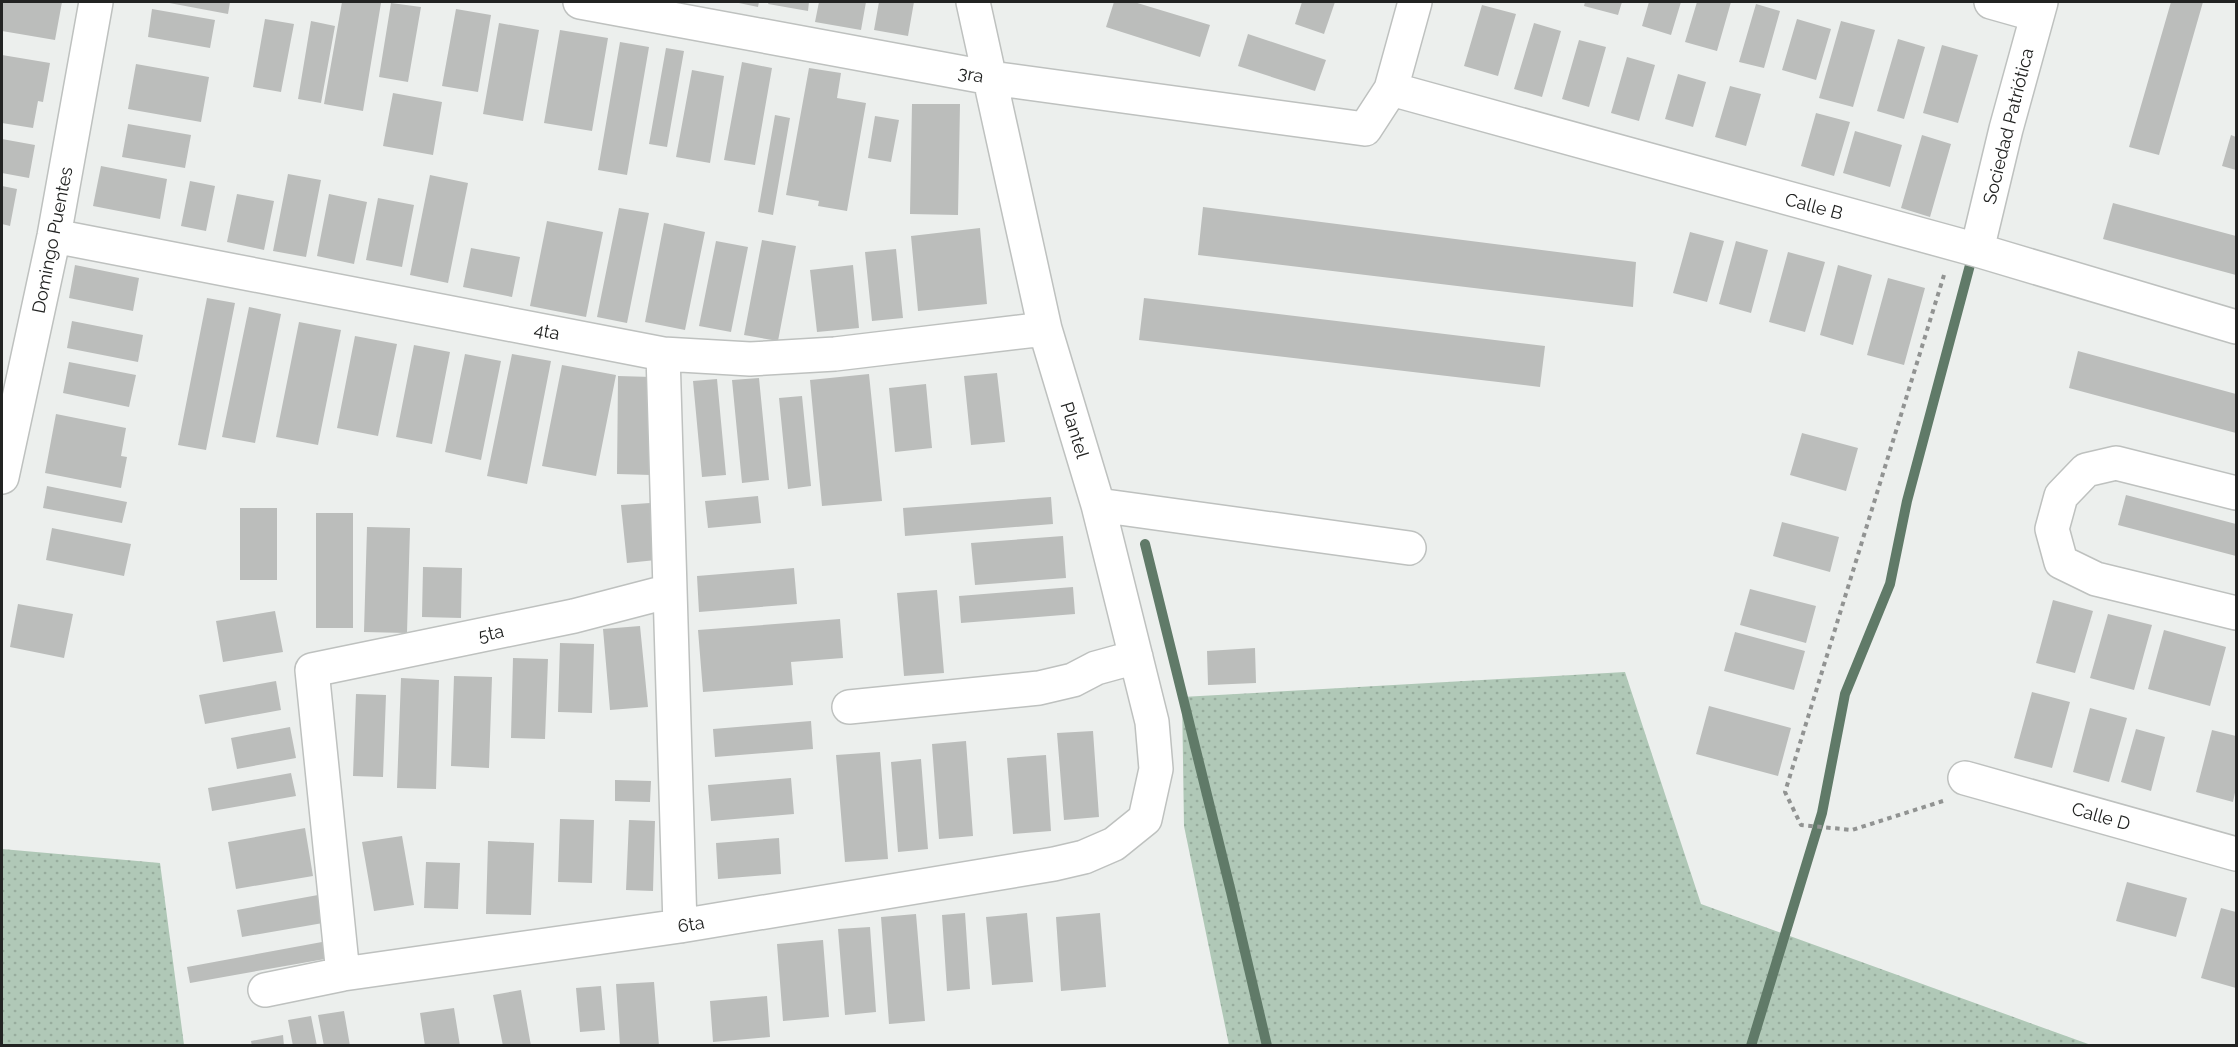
<svg xmlns="http://www.w3.org/2000/svg" width="2238" height="1047" font-family="Raleway,sans-serif">
<style>
.grass{fill:url(#grass-dots)}
.lines{fill:none;stroke-linecap:round;stroke-linejoin:round}
.stream{stroke:#607a68;stroke-width:10}
.building{fill:#bbbdbb}
.minor-casing{stroke:#bec1bf;stroke-width:36}
.path{stroke:#919392;stroke-width:4;stroke-dasharray:4.5 4.5;stroke-linecap:butt}
.minor{stroke:#fff;stroke-width:33}
.labels{text-anchor:middle;dominant-baseline:central;stroke-width:4.5;stroke-linejoin:round;paint-order:stroke}
.street-label{font-size:18px;fill:#222322;stroke:#fff}
</style>
<defs>
<pattern id="grass-dots" width="8" height="8" patternUnits="userSpaceOnUse" patternTransform="scale(1.5)"><rect width="8" height="8" fill="#b0c8b7"/><path d="M2 2h.1M6 6h.1" fill="none" stroke="#97ac9d" stroke-width="1.8" stroke-linecap="round"/></pattern>
</defs>
<rect width="100%" height="100%" fill="#ecefed"/>
<path class="grass" d="M1625,672L1701,904L2091,1045H1229L1184,826L1182,697Z
M2,849L160,863L184,1045H2Z"/>
<g class="lines">
<path class="stream" d="M1145,544L1231,892L1267,1046
M1751,1046L1822,813L1845,694L1890,584L1907,501L1970,265"/>
</g>
<path class="building" d="M2,2H62L55,40L2,31Z
M164,2H230L228,14Z
M342,2L381,3L363,111L324,104Z
M734,2H759L758,7Z
M769,2H809L808,11L768,4Z
M819,2H866L861,30L815,22Z
M879,2H914L908,36L874,30Z
M1114,2H1134L1210,25L1200,57L1106,27Z
M1302,2H1335L1324,34L1295,24Z
M1585,2H1622L1618,15L1584,6Z
M1649,2H1681L1671,35L1642,26Z
M1697,2H1731L1717,51L1685,42Z
M2171,2H2203L2159,155L2129,147Z
M391,3L421,7L408,82L379,77Z
M1756,4L1780,11L1764,68L1739,62Z
M1482,5L1516,14L1498,76L1464,66Z
M152,9L215,20L210,48L148,37Z
M456,9L491,15L478,92L442,86Z
M265,19L294,24L281,92L253,87Z
M1797,19L1831,29L1816,80L1782,70Z
M311,21L335,26L321,103L298,99Z
M1841,21L1875,30L1853,107L1819,98Z
M499,23L539,30L523,121L483,114Z
M1534,23L1561,31L1542,97L1514,89Z
M560,30L608,38L592,131L544,123Z
M1248,34L1326,60L1315,91L1238,66Z
M1898,39L1925,47L1904,119L1877,111Z
M1579,40L1606,47L1589,107L1562,99Z
M620,42L649,47L627,175L598,170Z
M1942,45L1978,55L1958,123L1923,113Z
M666,48L684,51L667,147L649,144Z
M2,55L50,63L43,102L38,101L33,128L2,123Z
M1627,57L1655,65L1639,121L1611,113Z
M742,62L772,68L755,165L724,160Z
M136,64L209,77L201,122L128,109Z
M809,68L841,73L837,98L866,103L847,211L818,206L819,201L786,195Z
M692,70L724,76L710,163L676,157Z
M1678,74L1706,82L1693,127L1665,119Z
M1730,86L1761,94L1746,146L1715,137Z
M393,93L442,102L433,155L383,146Z
M912,104H960L958,215L910,214Z
M1816,113L1850,122L1834,176L1801,166Z
M775,115L790,118L773,215L758,212Z
M875,116L899,120L891,162L868,158Z
M128,124L191,135L185,168L122,157Z
M1855,131L1902,145L1890,187L1843,173Z
M1922,135L1951,144L1930,217L1901,208Z
M2231,135L2236,137V170L2222,166Z
M2,139L35,145L29,178L2,173Z
M101,166L167,179L160,219L93,206Z
M288,174L321,180L306,257L273,251Z
M430,175L468,183L448,283L410,275Z
M190,181L215,186L206,231L181,226Z
M2,186L17,189L10,226L2,224Z
M237,194L274,201L264,250L227,242Z
M329,194L367,202L354,264L317,256Z
M378,198L414,205L402,267L366,260Z
M2113,203L2236,236V275L2103,239Z
M1203,207L1636,262L1633,307L1198,255Z
M619,208L649,213L627,323L597,317Z
M547,221L603,232L586,317L530,306Z
M664,223L705,232L685,330L645,322Z
M980,228L987,304L918,311L911,236Z
M1690,232L1724,241L1707,302L1673,293Z
M762,240L796,246L778,341L744,335Z
M716,241L748,247L731,332L699,326Z
M1736,241L1768,250L1751,313L1719,304Z
M471,248L520,257L512,297L463,287Z
M896,249L903,318L872,321L865,252Z
M1788,252L1825,262L1805,332L1769,322Z
M75,265L139,278L133,311L69,298Z
M853,265L859,328L817,332L810,270Z
M1838,265L1872,275L1853,345L1820,335Z
M1888,278L1925,288L1904,365L1867,355Z
M207,298L235,303L206,450L178,445Z
M1144,298L1545,346L1540,387L1139,340Z
M249,307L281,314L255,443L222,437Z
M72,321L143,335L138,362L67,348Z
M299,322L341,330L318,445L276,437Z
M355,336L397,344L378,436L337,428Z
M414,345L450,352L432,444L396,437Z
M2078,351L2236,394V433L2069,388Z
M465,354L501,361L481,460L445,452Z
M512,354L551,361L527,484L487,476Z
M69,362L136,375L129,407L63,393Z
M562,365L616,375L596,476L542,466Z
M997,373L1005,442L971,445L964,376Z
M869,374L882,501L822,506L810,380Z
M618,376L652,377L651,475L617,474Z
M759,378L769,480L742,483L732,380Z
M717,379L726,475L702,477L693,381Z
M926,384L932,448L895,452L889,388Z
M802,396L811,486L788,489L779,398Z
M56,414L126,428L121,456L127,457L121,488L45,473Z
M1802,433L1858,448L1846,491L1790,475Z
M47,486L127,502L122,523L43,508Z
M2126,495L2236,524V556L2118,525Z
M758,496L761,523L708,528L705,501Z
M1051,497L1053,524L905,536L903,508Z
M650,503L656,560L627,563L621,505Z
M240,508H277V580H240Z
M316,513H353V628H316Z
M1782,522L1839,537L1830,572L1773,556Z
M367,527L410,528L407,633L364,632Z
M52,528L131,544L124,576L46,560Z
M1063,536L1066,578L975,585L971,543Z
M423,567L462,568L461,618L422,617Z
M794,568L797,604L699,612L697,576Z
M1073,587L1075,614L961,623L959,596Z
M1750,589L1816,606L1806,643L1740,625Z
M937,590L944,673L904,676L897,593Z
M2053,600L2093,611L2075,673L2036,663Z
M18,604L73,614L64,658L10,647Z
M275,611L283,652L223,662L216,621Z
M2108,614L2152,625L2134,690L2090,678Z
M840,619L843,658L791,662L793,685L703,692L698,630Z
M640,626L648,707L610,710L603,629Z
M2164,630L2226,647L2210,706L2148,689Z
M1735,632L1805,651L1794,690L1724,671Z
M560,643L594,644L592,713L558,712Z
M1255,648L1256,683L1208,685L1207,651Z
M513,658L548,659L545,739L511,738Z
M454,676L492,677L489,768L451,766Z
M401,678L439,680L436,789L397,788Z
M276,681L281,710L205,724L199,695Z
M2032,692L2070,702L2052,768L2014,758Z
M356,694L386,695L383,777L353,776Z
M1709,706L1791,728L1778,776L1696,754Z
M2090,708L2127,718L2109,782L2073,772Z
M811,721L813,749L715,757L713,729Z
M290,727L296,758L237,769L231,738Z
M2136,729L2165,737L2151,791L2121,782Z
M2212,730L2236,736V788L2233,802L2196,792Z
M1093,731L1099,817L1064,820L1057,733Z
M966,741L973,836L939,839L932,744Z
M880,752L888,859L845,862L836,755Z
M1046,755L1051,831L1013,834L1007,758Z
M921,759L928,849L898,852L891,762Z
M291,773L296,796L212,811L208,788Z
M791,778L794,814L711,821L708,785Z
M615,780L651,781L650,802L615,801Z
M560,819L594,820L592,883L558,882Z
M629,820L655,821L653,891L626,890Z
M305,828L313,876L236,889L228,842Z
M402,836L414,905L374,911L362,842Z
M779,838L781,874L718,879L716,843Z
M488,841L534,843L531,915L486,914Z
M426,862L460,863L458,909L424,908Z
M2127,882L2187,898L2176,937L2116,921Z
M318,895L323,923L242,937L237,910Z
M2221,908L2236,912V988L2201,978Z
M965,913L970,989L947,991L942,915Z
M1027,913L1033,982L992,985L986,917Z
M1100,913L1106,987L1061,991L1056,917Z
M916,914L925,1021L889,1024L881,917Z
M870,927L876,1012L845,1015L838,929Z
M823,940L829,1017L783,1021L777,944Z
M322,942L325,959L190,983L187,967Z
M654,982L659,1046H620L616,984Z
M601,986L605,1030L580,1032L576,988Z
M521,990L531,1046H503L493,995Z
M767,996L770,1037L713,1042L710,1001Z
M454,1008L460,1046H425L420,1013Z
M344,1011L350,1046H324L318,1015Z
M311,1016L317,1046H293L288,1020Z
M283,1035L284,1046H252L251,1041Z"/>
<g class="lines">
<g class="minor-casing">
<path id="minor" d="M580,2L991,78L1365,129L1391,89L1415,2
M1991,2L2037,15
M1391,89L1977,250L2236,327
M54,236L663,354L750,359L835,354L1045,329
M1977,250L2006,129L2041,2
M663,354L680,926
M2,477L54,236L96,2
M2236,493L2116,463L2086,470L2061,496L2052,529L2061,562L2096,579L2236,613
M1098,505L1409,548
M849,707L1039,688L1073,680L1096,668L1136,657
M1965,778L2236,854
M343,974L312,670L574,616L670,591
M265,990L343,974L680,926L1054,864L1084,857L1114,844L1145,819L1156,769L1152,722L1098,505L1045,329L973,2"/>
</g>
<path class="path" d="M1943,801L1852,830L1801,825L1785,792L1944,275"/>
<use href="#minor" class="minor"/>
</g>
<g class="labels">
<g class="street-label">
<text transform="translate(971 74) rotate(10)">3ra</text>
<text transform="translate(2008 126) rotate(-76)">Sociedad Patriótica</text>
<text transform="translate(1814 206) rotate(15)">Calle B</text>
<text transform="translate(52 240) rotate(-79)">Domingo Puentes</text>
<text transform="translate(547 331) rotate(11)">4ta</text>
<text transform="translate(1075 430) rotate(73)">Plantel</text>
<text transform="translate(491 633) rotate(-12)">5ta</text>
<text transform="translate(2101 816) rotate(16)">Calle D</text>
<text transform="translate(691 924) rotate(-9)">6ta</text>
</g>
</g>
<rect width="2238" height="1047" fill="none" stroke="#222322" stroke-width="6"/>
</svg>
